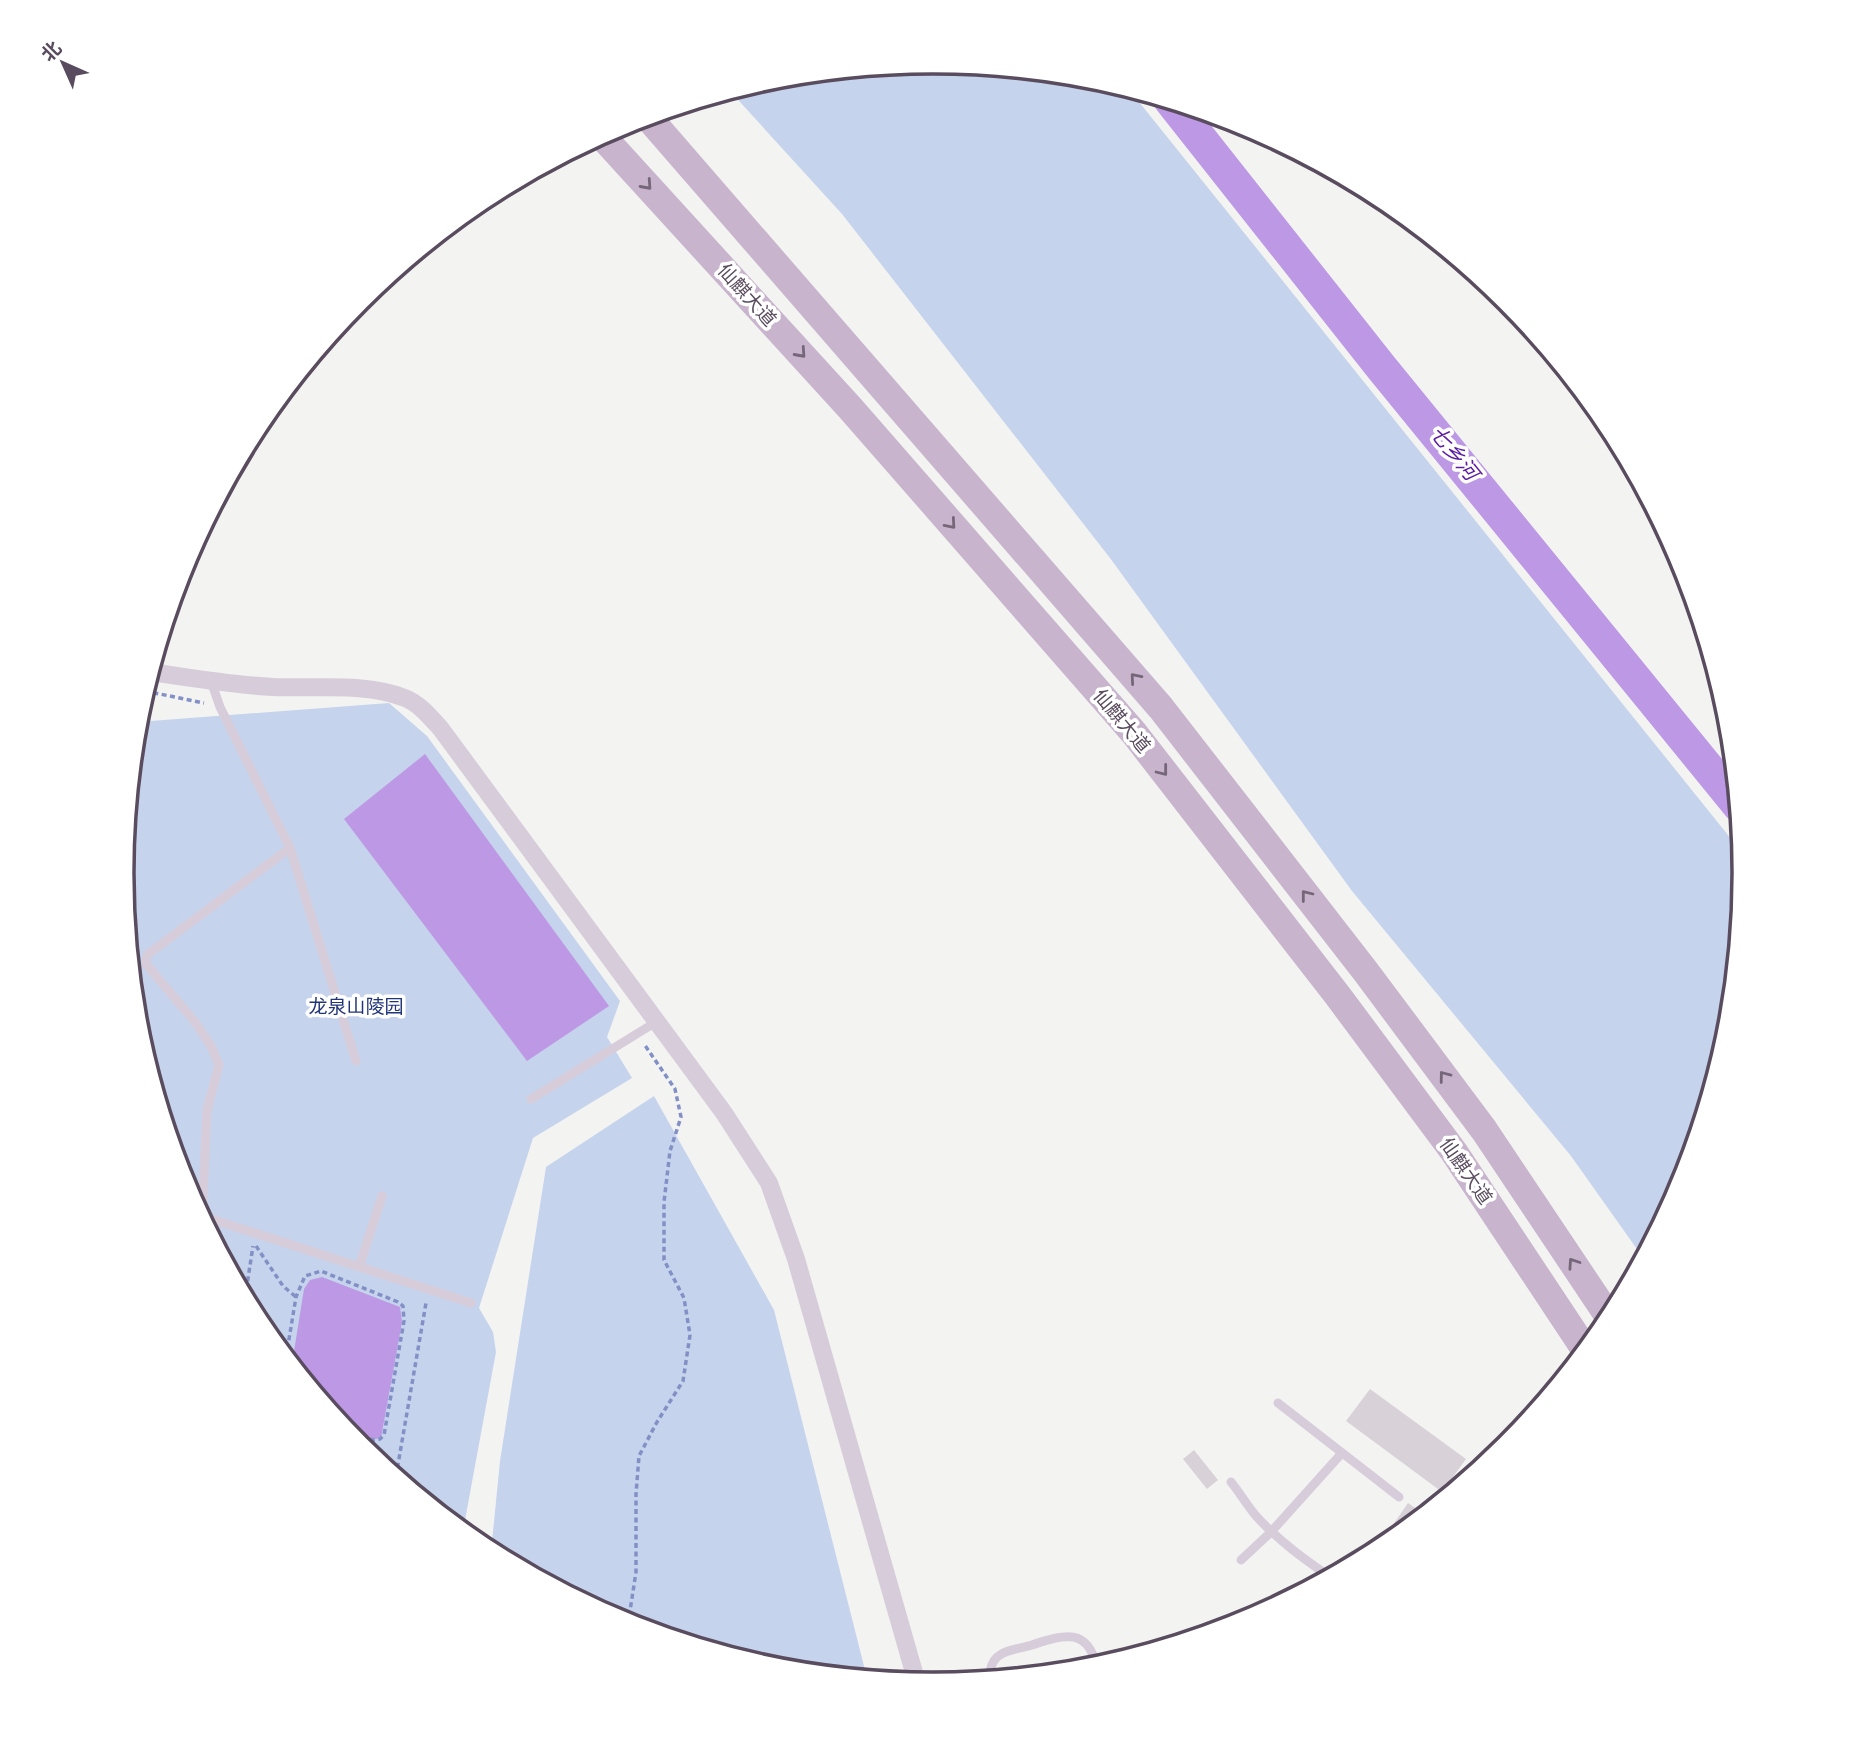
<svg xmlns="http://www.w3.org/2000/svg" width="1868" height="1746" font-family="'DM Sans','Noto Sans SC',sans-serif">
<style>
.green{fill:#c6d3ec}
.water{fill:#bd98e4}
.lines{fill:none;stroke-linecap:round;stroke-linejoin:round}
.river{stroke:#bd98e4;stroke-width:33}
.building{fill:#d8d2d8}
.path{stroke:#8290c6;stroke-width:3.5;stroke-dasharray:5 3.5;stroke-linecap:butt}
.service{stroke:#d7cdda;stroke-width:9}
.minor{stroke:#d7cdda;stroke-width:18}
.primary{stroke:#c8b5cd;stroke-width:28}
.oneway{stroke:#75667a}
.labels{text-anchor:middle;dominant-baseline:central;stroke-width:7;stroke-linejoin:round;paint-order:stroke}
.street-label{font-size:19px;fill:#594c5e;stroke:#fff}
.park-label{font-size:19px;fill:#223579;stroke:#fff}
.water-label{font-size:21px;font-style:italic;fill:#5d1da0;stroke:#fff}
.rim{fill:none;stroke:#594c5e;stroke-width:3.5}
</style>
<rect width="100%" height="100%" fill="#f3f4f2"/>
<path class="green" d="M934,61L1093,77L1127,87L1744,855L1746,873L1730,1032L1684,1184L1644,1259L1571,1156L1352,891L1110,558L842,214L730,91L776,77Z
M389,703L427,736L620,1001L607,1037L632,1078L533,1138L479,1308L493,1332L496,1352L463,1531L360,1447L259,1324L184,1183L138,1031L122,873L137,722Z
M654,1096L774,1310L867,1678L775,1669L623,1623L491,1552L500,1461L546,1167Z"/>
<path class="water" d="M425,754L609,1006L527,1061L344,819Z
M322,1277L400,1307L402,1322L381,1438L375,1439L349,1433L292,1364L304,1289L310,1280Z"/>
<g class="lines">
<path class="river" d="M1170,100L1381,367L1739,806"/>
</g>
<path class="building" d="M1370,1389L1466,1459L1442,1492L1346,1421Z
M1194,1450L1218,1480L1207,1489L1183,1459Z
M1408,1503L1425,1515L1380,1551L1377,1548Z"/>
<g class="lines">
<path class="path" d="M145,691L204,703
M256,1246L283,1286L296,1297
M245,1298L253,1246
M286,1357L296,1297L305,1276L321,1271L398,1302L403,1306L404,1321L384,1435L380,1439L374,1440L350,1435
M396,1476L426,1303
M628,1624L636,1572V1494L639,1456L657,1422L683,1381L690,1335L684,1298L664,1260V1202L670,1151L681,1117L675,1089L644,1044"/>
<path class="service" d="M211,681L220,707L290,848L356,1061
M290,848L147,955L146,964L195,1022L211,1046L219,1065L207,1110L202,1216L471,1303
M531,1099L656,1022
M359,1267L382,1196
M1278,1403L1399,1497
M1231,1482C1240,1493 1248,1507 1257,1517C1279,1541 1304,1559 1330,1577
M1241,1560L1271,1532L1342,1453
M990,1679C989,1670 992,1660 1000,1655C1008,1649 1023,1648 1032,1645C1063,1635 1088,1626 1097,1668"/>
<path class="minor" d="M151,672C191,678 232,685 273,687C315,689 365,682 405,698C420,704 431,718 441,729L724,1113L769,1183L796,1259L917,1683"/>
<path class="primary" d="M647,116L1161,708L1366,972L1484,1130L1611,1320
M601,135L851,409L1134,733L1338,996L1454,1152L1586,1351"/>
</g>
<defs><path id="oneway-chevron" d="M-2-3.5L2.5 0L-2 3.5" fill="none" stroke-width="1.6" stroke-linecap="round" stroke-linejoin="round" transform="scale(1.75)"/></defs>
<g class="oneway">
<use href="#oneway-chevron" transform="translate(647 185) rotate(48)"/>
<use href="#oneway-chevron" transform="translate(801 353) rotate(48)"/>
<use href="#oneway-chevron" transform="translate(951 524) rotate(49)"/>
<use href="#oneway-chevron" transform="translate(1135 678) rotate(-131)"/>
<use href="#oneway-chevron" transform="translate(1163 771) rotate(52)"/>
<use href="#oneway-chevron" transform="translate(1306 895) rotate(-128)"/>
<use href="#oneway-chevron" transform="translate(1444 1076) rotate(-127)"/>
<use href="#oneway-chevron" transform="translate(1573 1263) rotate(-124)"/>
</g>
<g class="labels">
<g class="street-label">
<text transform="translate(747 295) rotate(48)">仙麒大道</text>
<text transform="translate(1122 721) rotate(50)">仙麒大道</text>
<text transform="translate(1466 1171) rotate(55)">仙麒大道</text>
</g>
<g class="park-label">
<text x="356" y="1006">龙泉山陵园</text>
</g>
<g class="water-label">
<text transform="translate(1454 453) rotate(51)">七乡河</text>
</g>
</g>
<path d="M0 0H1868V1746H0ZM134 873a799 799 0 1 1 1598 0a799 799 0 1 1-1598 0Z" fill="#fff" fill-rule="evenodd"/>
<path class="rim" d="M134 873a799 799 0 1 1 1598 0a799 799 0 1 1-1598 0Z"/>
<g transform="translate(63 63) rotate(315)" stroke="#ffffff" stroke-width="5" paint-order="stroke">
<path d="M0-5L12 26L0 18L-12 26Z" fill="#594c5e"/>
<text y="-10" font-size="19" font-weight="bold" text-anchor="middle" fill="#594c5e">北</text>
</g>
</svg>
